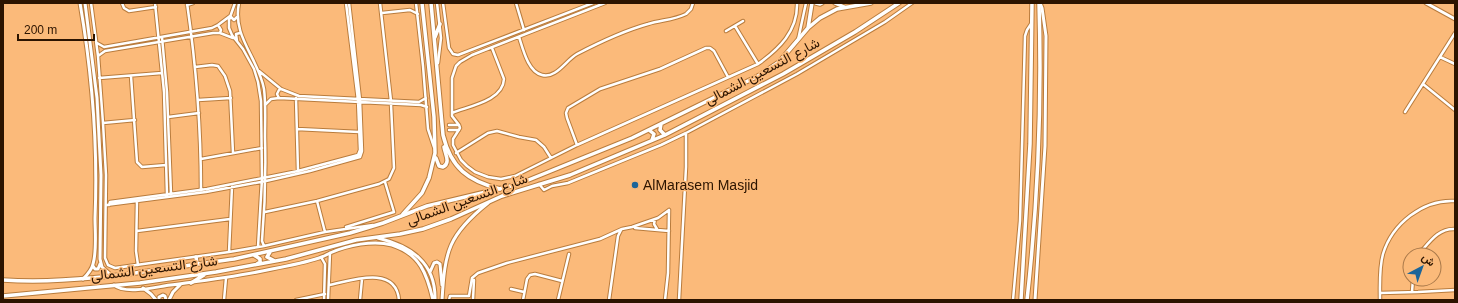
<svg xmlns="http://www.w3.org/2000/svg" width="1458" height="303" font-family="Helvetica,Vazirmatn,sans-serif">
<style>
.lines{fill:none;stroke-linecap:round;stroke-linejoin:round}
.minor-casing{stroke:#b97c3d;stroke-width:4.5}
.tertiary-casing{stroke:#b97c3d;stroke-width:5}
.secondary-casing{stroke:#b97c3d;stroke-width:5.5}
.primary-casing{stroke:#b97c3d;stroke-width:5.5}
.minor{stroke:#fff;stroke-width:2.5}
.tertiary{stroke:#fff;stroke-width:3}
.secondary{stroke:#fff;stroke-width:3.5}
.primary{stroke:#fff;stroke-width:3.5}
.poi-dot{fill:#1c6599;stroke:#fbba7a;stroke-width:1.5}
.labels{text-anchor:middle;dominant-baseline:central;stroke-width:3;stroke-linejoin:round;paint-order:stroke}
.street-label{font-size:14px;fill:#2c1400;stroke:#fbba7a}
.poi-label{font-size:14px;fill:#2c1400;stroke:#fbba7a;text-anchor:start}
</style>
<rect width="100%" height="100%" fill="#fbba7a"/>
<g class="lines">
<g class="minor-casing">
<path id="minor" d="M91,3L98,56L103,123L106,175L105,258L108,265L115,268L229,252L264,246L325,232L373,225
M122,3L124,8L129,11L156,7
M155,3L164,92L167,195
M187,3C196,65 201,127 201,190
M235,3L229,20V28L232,35L243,49L254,69L258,82L261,101L262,179L258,247
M239,3C232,37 258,57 264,89C266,105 265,121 265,137C266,172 265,206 262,241L264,246
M380,3L391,101
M416,3L423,66L428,129L434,147
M437,3L441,38L438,63
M443,3L449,48L453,54L458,55L593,3
M516,3L524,30
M605,3L472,55L460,62L456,66L452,78V116L459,125L460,128L453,139V145L461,160L467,166L475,172L488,177L501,179L515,176L577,145L758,64C779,49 798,31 797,3
M187,5L193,3
M382,13L410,10L418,14
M218,25L221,30L220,33
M735,26L758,64
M726,31L743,21
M162,37L167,92L171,194
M519,37C523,49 528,72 542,75C556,79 566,60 577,54C600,42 623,31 648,24C661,20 674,20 686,14L691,9L693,3
M798,40L806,3
M237,41L236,34L240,33
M97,43L104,47L212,28L218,25L230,16L234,20L237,17
M98,56L105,51L213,33H220L233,38
M1440,57L1455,64
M195,67L212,65L218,66L225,76L230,91L233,153
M259,71L281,89L299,96L419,102L426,98
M131,76L137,162L142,167L166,165
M99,78L162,73
M1423,84L1455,110
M279,98L277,94L279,90L281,89
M296,98L298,171
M198,100L231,98
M265,105L271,99L279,98L421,105L427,107
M1405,112L1455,33
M452,113C469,106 503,101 504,79L492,48
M168,117L199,113
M103,123L135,120
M449,125H459
M297,129L359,132
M449,130H459
M577,145L567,118L566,113L568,108L600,89L660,69L706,48H710L714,51L728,77
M456,153L488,133L497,131L519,137L536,140L544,147L551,158
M201,159L262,148
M539,184L544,190L552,186L568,183L661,145L686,133L797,74L885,22L912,3
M137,201L136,251L138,265
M317,201L325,232
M106,205L206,192L266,181L310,171L360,157L362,151L360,100L349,3
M109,205L110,202L207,189L298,171L358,155L360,150L358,100L346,3
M265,212L317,201L379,184L389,179L394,168L391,104
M655,219L654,224L657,229
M346,227L394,212L385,182
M635,228L669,231
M137,231L230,219
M229,252L232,187
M1418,255C1429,243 1438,228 1455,229
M321,257L325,264L324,300
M329,285C350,281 396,264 399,300
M511,289L524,292
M1412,292L1413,279
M1380,293L1418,292L1455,290
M224,300L226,278
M296,300L325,294
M328,300L330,253
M360,300L362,279
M449,300L450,296H469L472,278L478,273L507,263L600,239L622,229L632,227L658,218L669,210
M473,300L474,280
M523,300L527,279L530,275L535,274L562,281
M558,300L569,254
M609,300L618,236L621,230
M665,300L668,273L669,210
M679,300L686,167V133
M1013,300L1020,221L1025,36L1027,30L1031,24
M1380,300C1380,285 1379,268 1383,254C1392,224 1423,199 1455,201"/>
</g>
<g class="tertiary-casing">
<path id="tertiary" d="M80,3C92,73 98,147 95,218C95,232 97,251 93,264C92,269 87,275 83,279
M85,3L97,98L101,175L100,259L102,267L112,276
M1426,3L1455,19
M378,238C410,246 436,262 435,300
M93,266L95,269H98L100,264
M430,272L434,263L437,262L440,264L442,285
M114,285C124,294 152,288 164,286C200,281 236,277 272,269C288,266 304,263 319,258C323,257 326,255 330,253C348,245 373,240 392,245C420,254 427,274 433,300
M143,288L151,294L156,300
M159,300V297L163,295L165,296L166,300
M169,300L173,292L181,284
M442,300C445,251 448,235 488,203
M1035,300L1045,146L1046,36L1042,8L1040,3"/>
</g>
<g class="secondary-casing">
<path id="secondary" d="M431,3L443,135C451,168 468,181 500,189
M435,37L440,24
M436,158L439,166L443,167C451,163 445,154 444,147
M403,214L422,193L429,178L435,153L434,117L422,3
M1021,300L1030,144L1032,3
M1027,300C1038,202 1042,102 1039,3"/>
</g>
<g class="primary-casing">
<path id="primary" d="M816,3L820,4L822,3
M835,3L844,7
M808,28L812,3
M661,124L660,130L665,135
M649,130L654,134L652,140
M270,252L267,257L273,260
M254,255L260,259V262L257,264
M196,257L197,264
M3,280C80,285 158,269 234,259L350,233L383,223L427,206L515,185L526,181L632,138L758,76L779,62L808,28L820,18L837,9L871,3
M191,283L204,275
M3,296L140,283L216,272L286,259L356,240L400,234L423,229L451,219L502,196L570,175L665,135L783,74L855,32L899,3"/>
</g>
<use href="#minor" class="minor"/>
<use href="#tertiary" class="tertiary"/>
<use href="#secondary" class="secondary"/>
<use href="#primary" class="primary"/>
</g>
<circle class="poi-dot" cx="635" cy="185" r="4"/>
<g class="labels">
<g class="street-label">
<text transform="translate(762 71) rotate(-28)">شارع التسعين الشمالى</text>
<text transform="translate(467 199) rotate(-20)">شارع التسعين الشمالى</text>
<text transform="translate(154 268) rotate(-7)">شارع التسعين الشمالى</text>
</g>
<g class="poi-label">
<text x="643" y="185">AlMarasem Masjid</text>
</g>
</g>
<rect width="1458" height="303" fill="none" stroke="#2c1400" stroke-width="8"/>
<g transform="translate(1422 267) rotate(41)"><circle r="19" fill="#fbba7a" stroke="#a87849"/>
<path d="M0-3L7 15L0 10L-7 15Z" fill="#1c6599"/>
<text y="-6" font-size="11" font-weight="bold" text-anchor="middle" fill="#2c1400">ش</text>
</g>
<path d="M18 34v6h76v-6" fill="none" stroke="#2c1400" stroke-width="2"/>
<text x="24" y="34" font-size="12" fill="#2c1400" stroke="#fbba7a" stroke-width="3" paint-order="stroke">200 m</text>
</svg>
